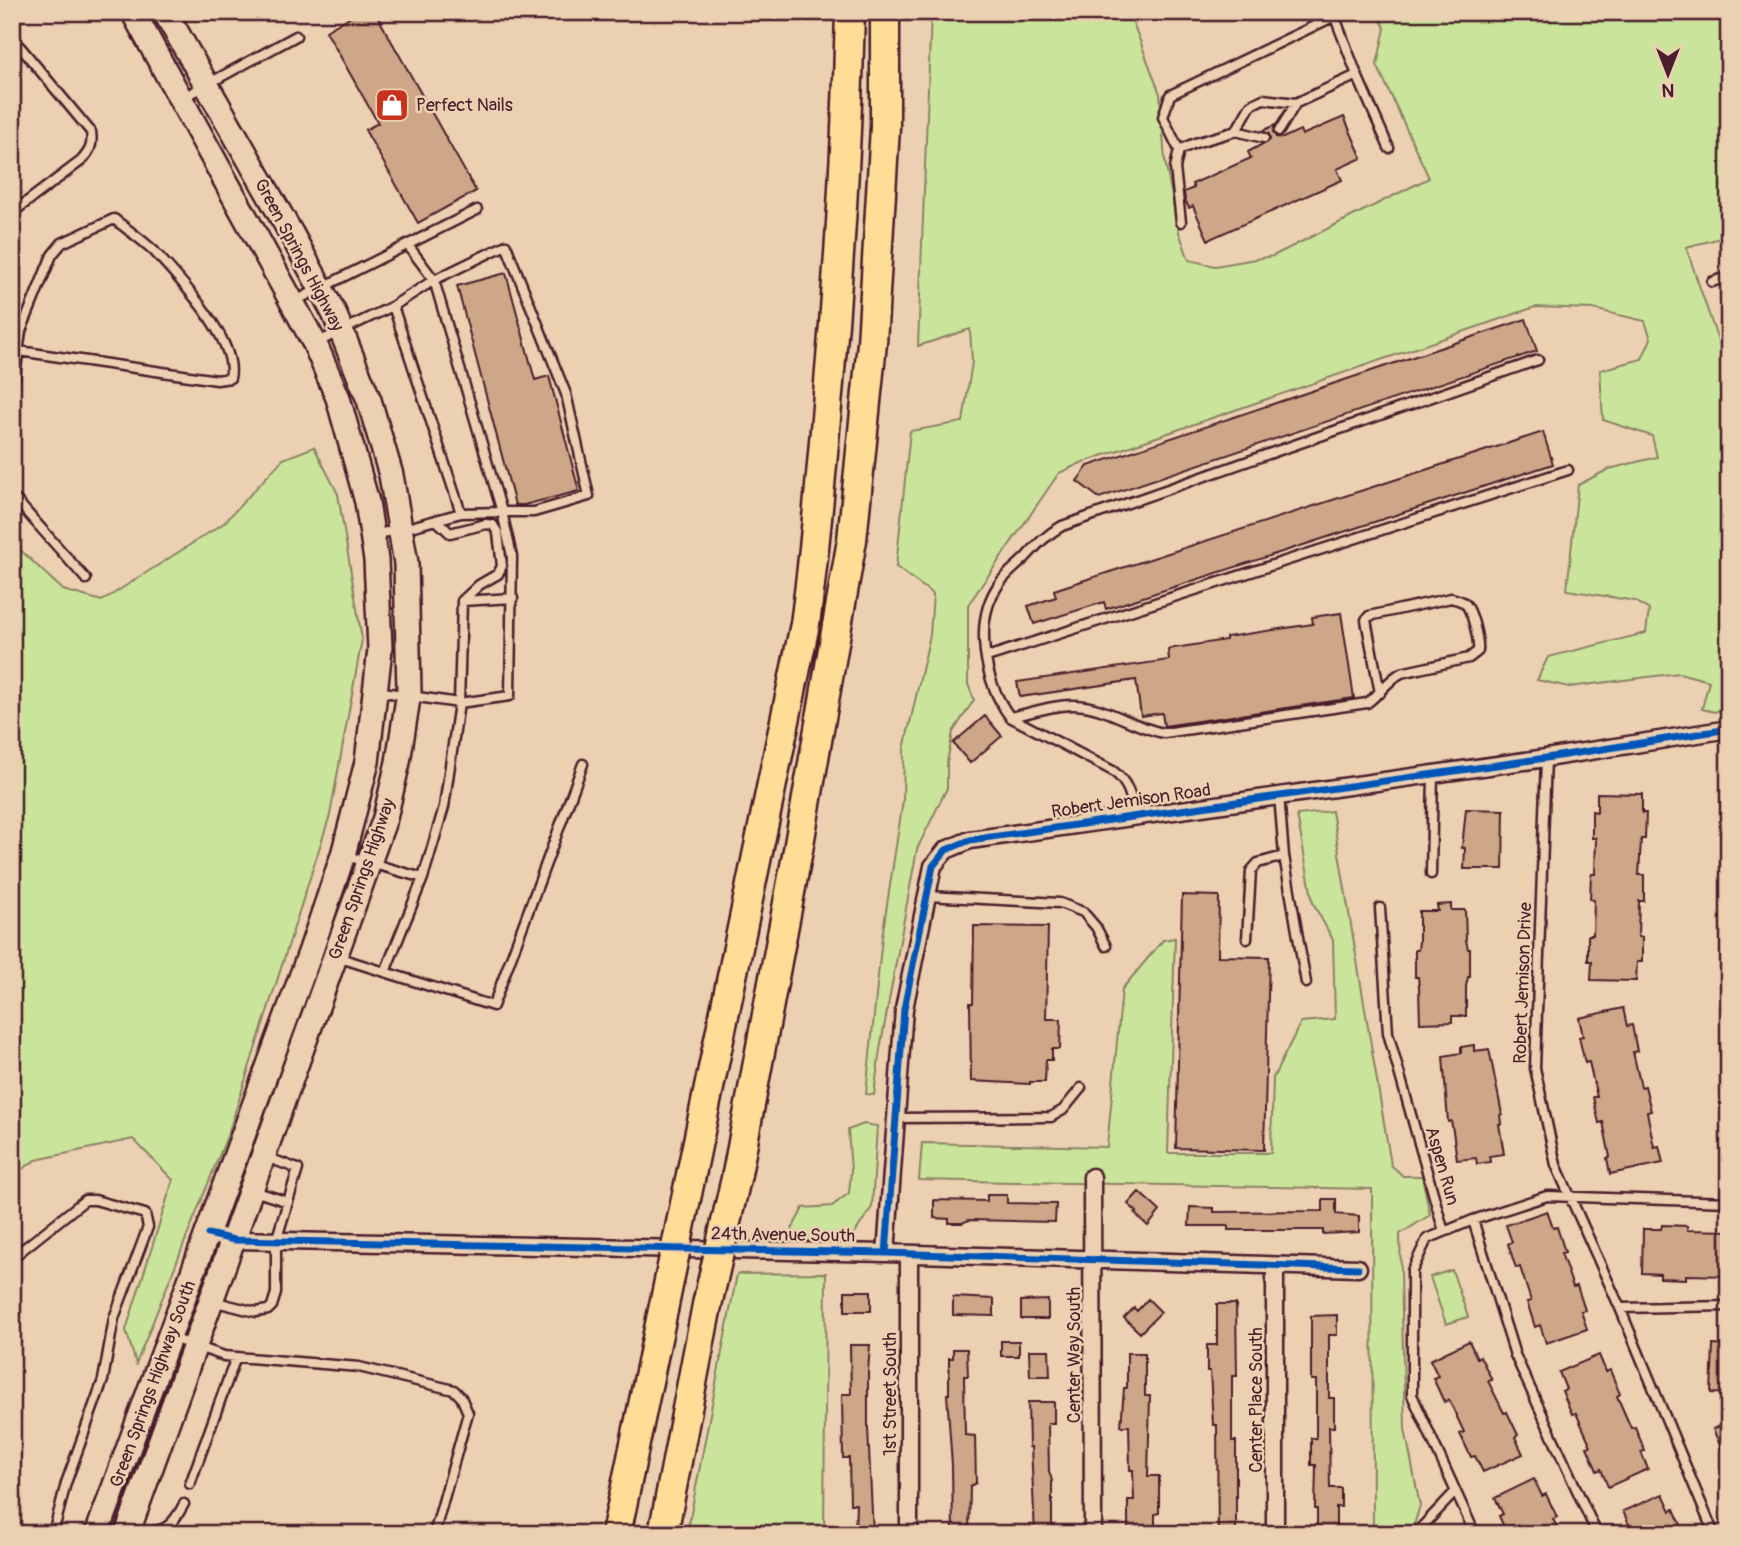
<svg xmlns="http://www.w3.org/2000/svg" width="1741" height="1546" font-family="Pangolin,sans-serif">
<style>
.green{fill:#cae59b;stroke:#8a8263;stroke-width:2}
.building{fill:#cea788;stroke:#4a1f2b;stroke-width:2}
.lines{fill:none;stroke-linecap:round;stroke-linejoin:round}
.lane-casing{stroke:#4a1f2b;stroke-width:13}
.street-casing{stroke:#4a1f2b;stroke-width:21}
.secondary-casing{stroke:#4a1f2b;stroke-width:28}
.highway-casing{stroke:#4a1f2b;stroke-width:33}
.lane{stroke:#ecd0b2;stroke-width:8}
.street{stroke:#ecd0b2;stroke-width:16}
.secondary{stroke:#ecd0b2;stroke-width:23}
.highway{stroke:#fedd96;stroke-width:28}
.highway-bridge-casing{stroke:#4a1f2b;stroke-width:33;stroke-linecap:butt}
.highway-bridge{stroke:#fedd96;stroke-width:28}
.cycleway-casing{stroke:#ecd0b2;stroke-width:11}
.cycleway{stroke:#0057b8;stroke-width:7}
.labels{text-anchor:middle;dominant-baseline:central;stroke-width:5;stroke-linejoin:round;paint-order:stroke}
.poi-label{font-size:18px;fill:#4a1f2b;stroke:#ecd0b2;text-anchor:start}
.street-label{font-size:18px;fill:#4a1f2b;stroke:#ecd0b2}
</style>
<rect width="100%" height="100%" fill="#ecd0b2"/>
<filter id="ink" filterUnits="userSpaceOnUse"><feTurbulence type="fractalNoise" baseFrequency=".0143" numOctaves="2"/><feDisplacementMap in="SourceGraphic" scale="14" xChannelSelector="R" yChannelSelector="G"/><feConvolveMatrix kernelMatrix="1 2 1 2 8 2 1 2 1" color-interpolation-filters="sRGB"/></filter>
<g filter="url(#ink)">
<path class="green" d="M931,12H1129L1160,94L1165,161L1179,232L1189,260L1215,266L1273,256L1429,178L1377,65L1385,28L1377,12H1729V236L1686,247L1729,373V706L1715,712L1702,709L1709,681L1679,673L1569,687L1537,680L1548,657L1646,633L1649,610L1635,601L1567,590L1578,485L1609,469L1657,457L1652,436L1603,420L1600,370L1642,359L1651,339L1645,321L1593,309L1535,307L1081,463L1059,473L968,605V684L974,700L953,732L947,762V788L917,849L880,1049L874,1095L866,1094L882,937L903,801L904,749L930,635L933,594L896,567L910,431L963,422L972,362L970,329L918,346Z
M314,447L338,494L362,639L330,815L229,1131L136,1364L126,1330L173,1180L133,1139L36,1160L12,1176V542L63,590L102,601L224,523L283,459Z
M1332,811L1391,1165L1403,1176H1422L1430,1215L1400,1234L1405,1429L1420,1506L1411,1534H1373L1372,1189L919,1180L922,1143L1107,1147L1122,989L1163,940L1175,938L1168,1153H1271L1273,1078L1301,1022L1335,1019L1333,940L1313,903L1297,815Z
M864,1124L877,1126L872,1207L850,1240L797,1241L792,1229L803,1208L832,1206L849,1193L851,1171L848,1130Z
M1452,1270L1468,1317L1446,1324L1430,1277Z
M826,1273L824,1534H687L737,1274Z"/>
<path class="building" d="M358,12H375L476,191L418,223L365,130L378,123L326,31Z
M1344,117L1362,158L1337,169L1342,180L1208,240L1193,206L1189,208L1185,200L1184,192L1194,188L1192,184L1251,158L1248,152L1270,140L1269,134L1262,131L1275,125L1273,132L1276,137L1283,138L1300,130L1302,135Z
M506,273L535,380L549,376L579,491L524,505H515L457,286Z
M1526,319L1537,351L1099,498L1077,481L1088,466Z
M1543,432L1553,464L1106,609L1104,602L1034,624L1028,606L1056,597L1054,590Z
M1341,613L1354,698L1164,726L1162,713L1141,716L1136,680L1020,697L1017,682L1169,660L1168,649L1226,640V637L1313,624L1312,617Z
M985,716L1002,736L970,763L953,743Z
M1597,793L1642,794V813H1646L1645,839H1641L1639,875H1644V901H1639L1638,937H1642V962H1637L1636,981L1591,980L1592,961H1588V935H1593L1594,900L1590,899L1591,874H1595L1596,838H1592V811L1597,812Z
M1466,809L1504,810L1503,869H1464L1465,848H1462Z
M1182,895L1219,896L1218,956L1269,957L1264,1150L1176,1148Z
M1451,904V910H1465L1466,940L1468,949H1470V977H1468L1466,986V1016H1452V1022L1420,1023L1419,987L1418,977H1415V950H1418L1419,941V911H1438L1437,905Z
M974,926L1048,927L1046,1019H1061L1060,1049H1052V1060H1046L1045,1082H1030V1084L971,1081L970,1003H973Z
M1623,1008L1627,1026L1632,1025L1637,1051L1633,1052L1641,1087L1645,1086L1651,1111L1647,1112L1654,1147L1659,1146L1663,1163L1610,1174L1607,1158L1610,1157L1603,1122L1599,1123L1593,1097H1597L1589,1062L1585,1063L1579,1037L1583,1036L1579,1018Z
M1474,1045V1051L1489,1049L1502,1114L1500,1115L1501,1124H1499L1504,1154L1489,1156L1490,1162L1477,1164L1476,1158L1457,1160L1453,1131L1451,1121L1448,1122L1443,1056L1461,1053V1047Z
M1139,1192L1160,1211L1148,1226L1135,1214L1137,1212L1128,1204Z
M987,1195H1007V1203L1056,1204L1055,1222L969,1220L962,1223H949V1219L934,1218V1200L987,1201Z
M1323,1199H1336V1214L1359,1216V1232L1323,1234V1230H1228V1226H1189L1190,1207L1214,1208V1212L1323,1211Z
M1547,1211L1553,1228L1557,1227L1565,1252L1561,1253L1573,1287L1577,1286L1585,1310L1581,1311L1587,1329L1546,1343L1540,1325L1535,1327L1527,1302L1531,1301L1520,1267L1516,1268L1508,1244L1512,1242L1506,1225Z
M1662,1225L1687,1226V1230L1729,1231V1276L1686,1275V1279L1660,1278V1274L1642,1273L1643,1229H1661Z
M845,1291H871V1311H845Z
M953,1297L994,1299V1316L953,1315Z
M1148,1299L1161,1312L1140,1333L1124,1318L1134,1308L1137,1311Z
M1048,1300V1319H1021V1301Z
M1217,1304H1236L1237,1376H1232V1441H1236V1534H1218L1217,1425H1213L1210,1371H1207V1345H1217Z
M1337,1315V1335H1329V1398H1334V1427H1329L1330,1488H1341V1507H1336V1534H1317V1509H1315L1316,1465H1311V1438H1316V1380H1311V1316Z
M1001,1341H1019V1356H1001Z
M1469,1341L1477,1358L1480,1356L1492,1380L1488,1381L1504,1413L1507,1412L1518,1435L1515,1437L1523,1454L1483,1472L1475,1456L1471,1457L1460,1434L1464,1432L1449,1400L1444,1402L1433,1378L1438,1376L1430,1360Z
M850,1345H870L868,1372V1428L873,1534H855L856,1504H850L849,1458H843L842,1394H851Z
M1713,1345L1729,1346V1394L1711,1393Z
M953,1349H967L968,1376H964L965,1435L975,1436L976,1483L970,1486L969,1534H953L952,1465L947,1394H949V1358H953Z
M1029,1350H1049L1050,1376H1030Z
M1127,1353H1145V1396H1150L1148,1476H1159V1513L1155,1514V1534H1128V1500H1134L1133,1470H1130L1129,1426H1121L1124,1388H1127Z
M1599,1355L1606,1372L1610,1370L1620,1394L1617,1396L1631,1428L1635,1427L1645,1451L1641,1452L1648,1469L1608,1487L1601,1469L1597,1471L1587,1447L1591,1446L1576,1413L1572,1414L1562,1391L1566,1389L1559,1372Z
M1028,1402H1054V1423H1048L1049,1471L1052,1481V1534H1035L1031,1447H1029Z
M1729,1422V1466L1713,1429Z
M1534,1479L1542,1496L1546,1494L1557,1517L1553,1519L1560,1534H1507L1499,1516L1503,1514L1495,1498Z
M1663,1494L1671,1511L1674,1509L1685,1534H1633L1623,1511Z"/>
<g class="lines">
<g class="lane-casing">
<path id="lane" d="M1333,12L1357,75
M1335,16L1170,95L1163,117L1179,150L1195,143L1236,131L1251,105L1263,99L1296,103L1357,75L1389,148
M12,37L91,132C93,145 90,151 81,161L12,213
M182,98L296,36
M1236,131L1264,138
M1279,131L1296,103
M1179,150L1175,168L1181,222
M506,245L566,394L589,496L534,512H502L434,280Z
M1712,282L1729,276
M295,301L477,210
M393,306L434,280L407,244
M318,342L393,306L461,513
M12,399L21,331L52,255L62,243L114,219C127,229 141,239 153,250C177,276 239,341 230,378L217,380L19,351
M12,499L16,500L86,579
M375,534L400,530L461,513L502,512L512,556L510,696L459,703L462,601L479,585L498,574L502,566L498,533L493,525L486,524L450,533L436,520
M462,601L513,598
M987,657L1568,470
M376,691L459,703L444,807L423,878
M1010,717C1031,713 1055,704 1075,705C1106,706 1134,728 1164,733L1367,703C1380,694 1387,681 1401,673L1469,658L1478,651C1479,641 1472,607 1463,602C1459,600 1455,599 1451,598L1369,616L1366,620L1380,693
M1546,758L1535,1068L1556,1165L1620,1308L1714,1534
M1279,795L1284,856L1306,983
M1135,816C1131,797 1129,783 1113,771L1010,717C985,683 972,622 999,584C1006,574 1017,566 1026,557C1037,545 1047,534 1062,526L1538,360
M346,856L423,878L385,972
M1431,874L1433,774
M927,896L1060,903L1083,912L1096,927L1106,946
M1380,908L1388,1033L1444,1232
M1247,939L1251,871L1258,863L1284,856
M337,957L493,1006L583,764
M896,1118L1051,1117L1063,1110L1081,1088
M254,1191L288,1202
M1473,1220L1515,1355L1597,1534
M12,1258L85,1200H95L145,1214L148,1227L114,1318L103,1380L66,1483L53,1534
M212,1301L256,1312L268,1310L272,1306L276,1293V1241L298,1169L266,1157
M1620,1308L1729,1306
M172,1338L224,1356L359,1367L454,1390L461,1397L468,1413L434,1534
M190,1484L236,1357
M12,1529L25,1534
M133,1534C163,1531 170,1531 184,1504
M1418,1534L1419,1530L1455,1492
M1475,1534L1412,1395V1271L1427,1239L1473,1220L1547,1196L1729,1202"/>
</g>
<g class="street-casing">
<path id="street" d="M1092,1177L1093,1534
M208,1234L234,1240L886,1253L1358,1268
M886,1253L904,1009L933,866L946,850L970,840L1546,758L1729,729
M909,1254V1534
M1275,1266V1534"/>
</g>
<g class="secondary-casing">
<path id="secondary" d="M97,1534L311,950L343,855L367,762L380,649L376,560L367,502L338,398L315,344L133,12
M127,1534L385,818L398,762L409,692L406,563L391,475L369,400L334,313L292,235L165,12"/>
</g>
<g class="highway-casing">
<path id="highway" d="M692,1170L805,624C815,552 821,479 827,406C839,275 847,144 850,12
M737,1174L798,850L852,540L872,343L885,127V12
M616,1534L663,1310
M663,1534L707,1305"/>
</g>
<use href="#lane" class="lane"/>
<use href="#street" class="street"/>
<use href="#secondary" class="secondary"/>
<use href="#highway" class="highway"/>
<g class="highway-bridge-casing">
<path id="highway-bridge" d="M707,1305L737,1174
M663,1310L692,1170"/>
</g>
<use href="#highway-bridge" class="highway-bridge"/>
<g class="cycleway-casing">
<path id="cycleway" d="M208,1234L234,1240L886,1253L1358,1268
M886,1253L904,1009L933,866L946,850L970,840L1546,758L1729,729"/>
</g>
<use href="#cycleway" class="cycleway"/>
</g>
</g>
<defs>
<g id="shop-square" transform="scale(1.75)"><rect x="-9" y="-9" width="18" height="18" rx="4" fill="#c8321e" stroke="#ecd0b2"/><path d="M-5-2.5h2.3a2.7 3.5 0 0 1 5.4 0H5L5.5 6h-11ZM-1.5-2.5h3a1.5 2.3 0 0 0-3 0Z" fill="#fff"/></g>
</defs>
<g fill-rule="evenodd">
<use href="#shop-square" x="392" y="105"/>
</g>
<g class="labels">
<g class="poi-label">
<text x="416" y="105">Perfect Nails</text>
</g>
<g class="street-label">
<text transform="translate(299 255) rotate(62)">Green Springs Highway</text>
<text transform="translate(1131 801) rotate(-8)">Robert Jemison Road</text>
<text transform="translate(362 879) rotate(-71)">Green Springs Highway</text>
<text transform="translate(1523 983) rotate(-88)">Robert Jemison Drive</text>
<text transform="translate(1442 1166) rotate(74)">Aspen Run</text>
<text transform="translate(783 1235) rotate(1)">24th Avenue South</text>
<text transform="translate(1074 1355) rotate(-90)">Center Way South</text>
<text transform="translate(153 1384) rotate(-70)">Green Springs Highway South</text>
<text transform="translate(890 1394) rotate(-90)">1st Street South</text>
<text transform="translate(1256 1400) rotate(-90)">Center Place South</text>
</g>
</g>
<rect width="1741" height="1546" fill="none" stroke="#ecd0b2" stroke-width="42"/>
<rect x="21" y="21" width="1699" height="1504" fill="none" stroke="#4a1f2b" stroke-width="2.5" filter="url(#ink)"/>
<g transform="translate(1668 74) rotate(180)" stroke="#ecd0b2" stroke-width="5" paint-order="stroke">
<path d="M0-5L12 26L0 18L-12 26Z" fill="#4a1f2b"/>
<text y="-10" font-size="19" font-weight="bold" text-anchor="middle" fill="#4a1f2b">N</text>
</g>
</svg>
